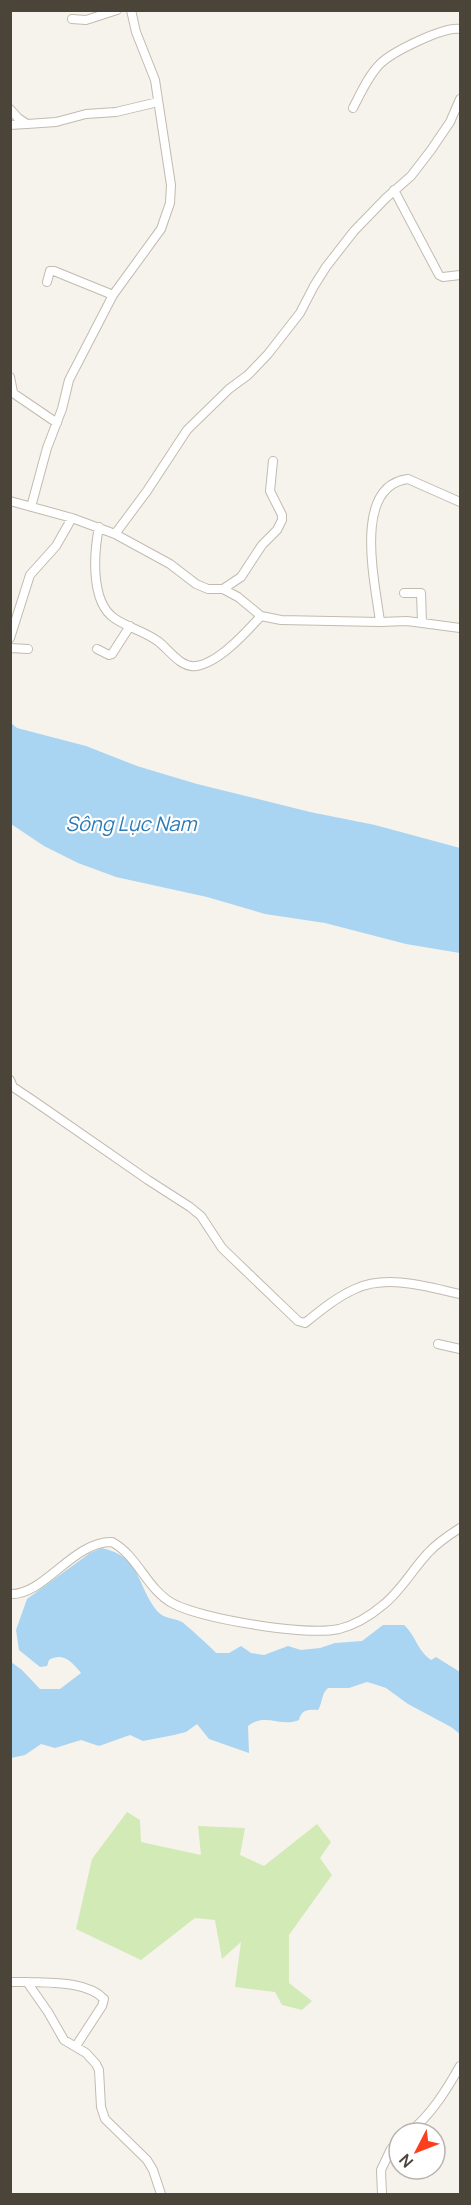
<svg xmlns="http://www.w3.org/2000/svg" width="471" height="2205" font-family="Manrope,sans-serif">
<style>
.green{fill:#d2eab5}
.water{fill:#a9d4f2}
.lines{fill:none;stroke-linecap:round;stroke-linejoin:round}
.minor-casing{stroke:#c2bbae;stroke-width:10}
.minor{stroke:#fff;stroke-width:8}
.labels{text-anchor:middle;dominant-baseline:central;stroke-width:4.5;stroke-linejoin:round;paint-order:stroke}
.water-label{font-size:20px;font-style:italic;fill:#2e7ab2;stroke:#fff}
</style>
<rect width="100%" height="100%" fill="#f6f3ec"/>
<path class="green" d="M127,1812L140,1820L141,1842L201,1855L198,1826L245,1828L240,1855L264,1866L317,1824L331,1842L320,1858L332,1875L289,1935V1983L312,2001L302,2010L282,2005L275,1992L235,1987L241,1942L222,1959L215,1920L195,1918L141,1960L76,1929L92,1859Z"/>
<path class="water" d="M11,723L17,728L86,746L137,766L197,784L310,812L375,825L460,848V953L406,944L325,923L265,914L207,897L116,877L78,863L44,846L11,824Z
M102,1548C142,1557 136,1585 157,1611C165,1620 173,1617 182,1622C185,1624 212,1648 216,1653H229L241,1646L251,1653L264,1655L288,1646L301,1650L320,1648L335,1643L362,1641L383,1625H404C416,1636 417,1650 431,1660L436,1657L460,1672V1734L451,1727L408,1704L386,1688L374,1684L367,1682L349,1688H328C321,1694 323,1702 318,1710C308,1709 301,1710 299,1720C282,1728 265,1712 248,1726L249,1753L209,1739L197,1724L186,1732L174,1735L143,1741L130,1735L99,1746L81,1740L55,1748L41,1744L25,1755L11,1758V1662L22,1670L40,1689H60L81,1673C72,1662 63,1652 49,1660L47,1666L40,1667L19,1650L16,1630L27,1599L90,1553Z"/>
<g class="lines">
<g class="minor-casing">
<path id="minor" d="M72,19L86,20L117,10
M353,108C361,93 368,76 380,64C392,52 444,26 460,29
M10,109L18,118L27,124L56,122L86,114L116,112L158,102
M10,125L26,124
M394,190L439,275L443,277L460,275
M47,282L50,271H54L113,295
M10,377L13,392
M10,391L57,423
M10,501L72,518L115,534L170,564L196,584L208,589H223L238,597L261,616L281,620L380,622L407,621L460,628
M31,507L47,448L62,409L69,380L113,295L161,229L170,203L171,185L155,80L136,32L131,10
M99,527C94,552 90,601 114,618C128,628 145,631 159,642C170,651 181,668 196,666C219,663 246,632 261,616
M115,534L147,491L187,430L229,389L248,375L268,354L300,313L314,286L326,267L354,231L386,198L411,176L431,150L450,122L460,99
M223,589L241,577L262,545L277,530L282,520V515L270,491L273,461
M404,593H421L422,622
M380,622C376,586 351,486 408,479L460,502
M10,638L30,575L56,546L72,518
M10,648L28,649
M97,649L109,655L112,654L130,626
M10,1080L13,1087L34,1101L148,1180L190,1207L201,1216L222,1248L298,1321L305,1323C321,1310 337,1297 355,1289C387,1274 428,1287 460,1294
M438,1344L460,1349
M10,1594C44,1596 73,1541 112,1542C138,1556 146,1588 172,1603C201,1619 306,1636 339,1629C355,1625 370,1616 383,1605C401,1591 412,1570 428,1553C437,1543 449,1535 460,1528
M10,1982H27L48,2012L64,2040L86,2053L96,2064L99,2070L101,2107L105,2119L147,2160L153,2170L161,2194
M27,1982C50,1983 87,1981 104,1999L102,2006L76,2046
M408,2133C430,2117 447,2089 460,2066
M382,2194L381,2170L391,2149L399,2139"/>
</g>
<use href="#minor" class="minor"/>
</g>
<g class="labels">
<g class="water-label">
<text x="131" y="823">Sông Lục Nam</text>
</g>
</g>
<rect width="471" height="2205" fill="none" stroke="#4b4439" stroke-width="24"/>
<g transform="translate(417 2151) rotate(228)"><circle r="28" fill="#ffffff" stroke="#b7b4b0" stroke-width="1.5"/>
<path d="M0-4.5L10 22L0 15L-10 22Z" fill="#fc3f1d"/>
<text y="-9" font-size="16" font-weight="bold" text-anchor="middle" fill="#4b4439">N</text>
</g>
</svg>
